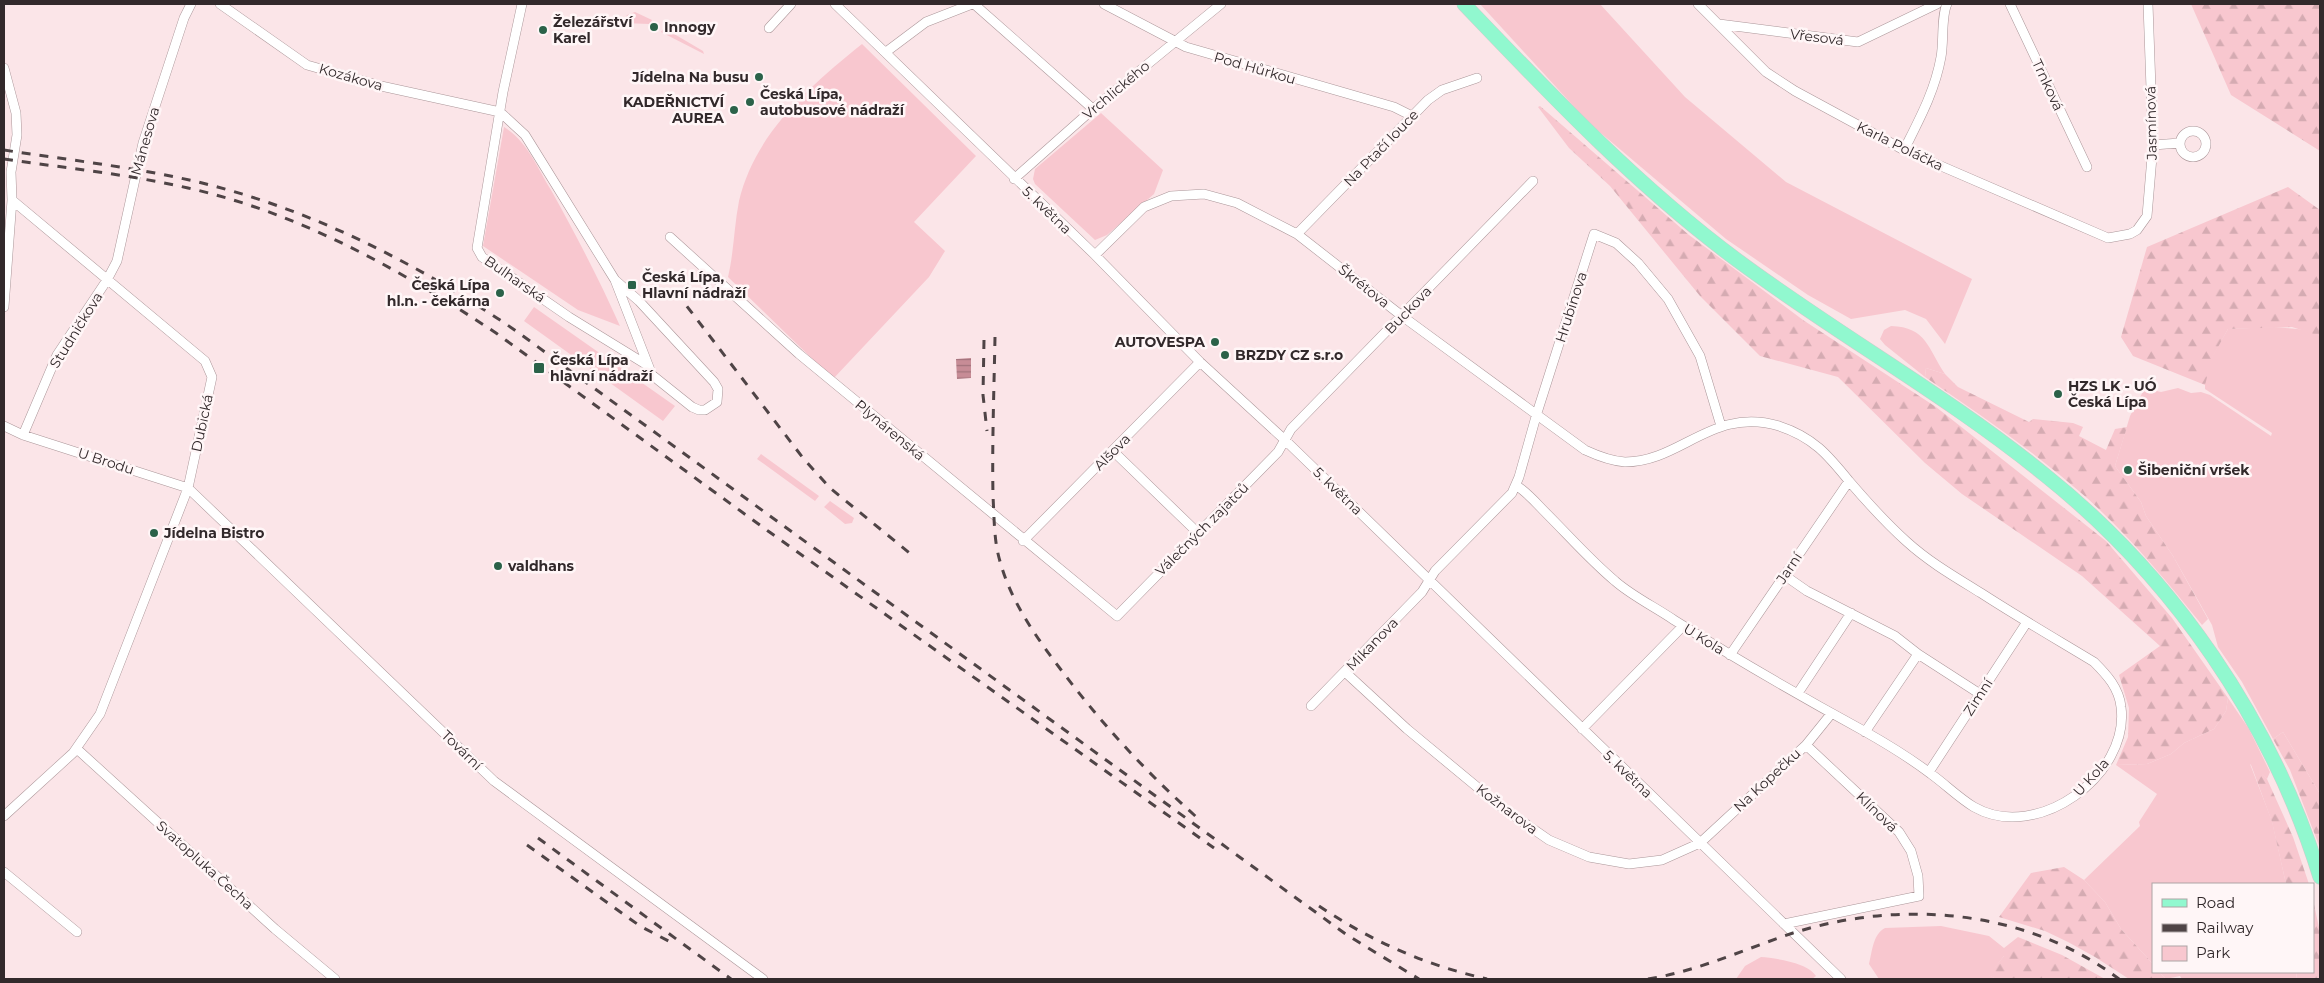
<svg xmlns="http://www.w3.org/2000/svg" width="2324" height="983" font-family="Montserrat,sans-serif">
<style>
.green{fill:#f8c7cf}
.forest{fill:url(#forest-firs)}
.water{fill:url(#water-rules)}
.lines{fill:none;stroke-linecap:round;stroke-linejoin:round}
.street-casing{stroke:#ab9699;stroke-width:10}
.primary-casing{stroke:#cecccc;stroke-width:15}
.street{stroke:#fff;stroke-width:9}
.primary{stroke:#91f8cf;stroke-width:14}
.rail{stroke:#4f4446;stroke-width:3;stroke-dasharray:9 9;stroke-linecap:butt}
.poi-dot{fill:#2b6249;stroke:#fff6f7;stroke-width:2}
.labels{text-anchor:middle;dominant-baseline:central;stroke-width:5;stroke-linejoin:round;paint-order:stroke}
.poi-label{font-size:14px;font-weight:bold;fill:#32292b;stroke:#fff6f7;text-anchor:start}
.street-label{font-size:14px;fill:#32292b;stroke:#fff6f7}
</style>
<defs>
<pattern id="forest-firs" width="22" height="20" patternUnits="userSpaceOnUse" patternTransform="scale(1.25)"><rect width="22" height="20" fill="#f8c7cf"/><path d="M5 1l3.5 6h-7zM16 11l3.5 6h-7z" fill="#d5abb2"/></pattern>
<pattern id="water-rules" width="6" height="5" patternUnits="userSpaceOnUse" patternTransform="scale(1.25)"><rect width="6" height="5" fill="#c78c96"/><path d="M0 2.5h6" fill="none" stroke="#a2727b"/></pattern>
</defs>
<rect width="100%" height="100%" fill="#fbe5e8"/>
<path class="green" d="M1480,4H1600L1685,97L1786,182L1972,279L1945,344L1926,319L1905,310L1851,319L1808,295L1726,239L1589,123Z
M635,12L652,20L650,24L621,23L627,15Z
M664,28L703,51L704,54L661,32Z
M862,44L976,156L914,222L945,251L929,277L833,379L728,277C734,252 734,226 739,201C755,133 810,86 862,44Z
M1101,113L1163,170L1154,194L1107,235L1095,240L1035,184L1033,179L1035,169Z
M504,127C527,141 537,167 551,190C576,235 599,279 620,326L578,310L483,246Z
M534,307L675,406L663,421L524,321Z
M1891,326C1927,327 1928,349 1945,374L1926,368L1925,377L1885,345L1880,339L1884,330Z
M2274,327L2308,330L2320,336V794L2283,732L2273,739L2242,682L2218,647L2212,625L2173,556L2146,516L2141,502L2115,466L2130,416L2145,388L2161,392L2178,388L2191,393L2201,392L2210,395L2271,436L2272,433L2205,389V369L2228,329Z
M761,454L819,496L815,501L757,459Z
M830,501L854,518L852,523L845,524L824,507Z
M2228,698L2249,729L2270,772L2267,779L2250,764L2272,821L2286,884H2153V964L2121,929L2105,902L2084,880L2140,826L2139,822L2157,794L2116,765L2147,764L2171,754L2184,743L2214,729L2226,711Z
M1941,926L1989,936L2004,948V956L1989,975L1996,979H1879L1869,964C1872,952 1873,934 1885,928Z
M1761,957C1775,958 1809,963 1816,976L1812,979H1736L1745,966Z
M2159,972H2297L2296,979H2182L2180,976L2166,979Z"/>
<path class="forest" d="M2191,4H2320V151L2231,95Z
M1540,106L1689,235L1803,320L1936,407L2106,541L2172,618L2228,698L2226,711L2214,729L2184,743L2171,754L2147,764L2116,765L2128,737L2129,708L2119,675L2160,646L2082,576L1962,494L1925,463L1838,377L1760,356L1700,296L1610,186L1569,148L1538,107Z
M2288,187L2320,210V336L2292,327L2228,329L2212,358L2205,385L2133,356L2121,337L2147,247Z
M1926,368L1945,374L1958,387L2029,422L2033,419L2073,423L2083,427L2079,436L2106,450L2115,429L2127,427L2115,466L2141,502L2146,516L2173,556L2208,619L2202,625C2166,580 2130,537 2087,498C2036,453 1981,415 1925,377Z
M2283,732L2320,794V848L2290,770L2273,739Z
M2250,762L2267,779L2293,837L2309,884H2286L2272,822Z
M2064,867L2084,880L2105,902L2121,929L2153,964V972H2159L2166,979H2129L2095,957L2068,942L2045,931L1999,917L2031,873Z
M2313,900L2320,932V979H2296L2297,972H2313Z
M2018,937L2062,955L2105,979H1996L1988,975L2004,956V948Z"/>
<path class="water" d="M971,358V378L957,379L956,359Z"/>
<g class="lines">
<g class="street-casing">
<path id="street" d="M220,4L307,65L381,86L500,112
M522,4L503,92L477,248L482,257L569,317L647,365
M835,4L1095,255L1200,362L1286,441L1841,979
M974,4L1093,109
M1104,4L1186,47L1394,107L1412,116
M1698,4L1766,72L1795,91L1904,150L2108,238L2130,234L2137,230L2147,216L2153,145L2148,4
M2010,4L2087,167
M1719,24L1858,42L1937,4
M769,28L791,4
M886,52L926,22L972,4
M4,68L16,113L17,135L11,172L12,200L4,307
M500,112L525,135L615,280L652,375L692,407L699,410H705L717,402L718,389L714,382L639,301L615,280
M2180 144a13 13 0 1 1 26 0a13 13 0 1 1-26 0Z
M2153,145L2180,143
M1904,150C1919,120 1935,91 1941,57C1944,42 1941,16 1947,4
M1014,179L1093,109L1221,4
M1297,234L1428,100L1442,90L1477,78
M670,237L799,354L1117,616L1278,452L1291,429L1533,181
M1095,255L1144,207L1171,196L1204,194L1237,203L1297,234L1402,316L1585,450C1598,456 1610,461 1625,462C1681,462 1713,406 1779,426C1813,437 1828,455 1849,481C1867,502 1886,523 1906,541C1929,562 1955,577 1981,593C2018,617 2056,639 2094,662C2107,675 2119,688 2121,707C2130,775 2037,843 1974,807C1959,798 1945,784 1931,774C1910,758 1887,744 1864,731C1800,696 1736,659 1674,620C1655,607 1632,596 1615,581C1591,561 1569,536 1547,514C1537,504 1528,493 1517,486
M4,426L23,435L188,488L494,781L763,979
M23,435L57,355L107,280L117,261L143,143L184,18L191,4
M1113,451L1198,533
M1023,541L1200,362
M1784,575L1807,591L1895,636L1918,654L1980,694
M1730,655L1849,481
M1345,672L1407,729L1500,806L1549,840L1589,857L1629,864L1662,860L1700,843L1806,745L1831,714
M1798,693L1851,613
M1311,706L1422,592L1435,571L1512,493L1519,477L1537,413L1594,234L1616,243L1638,263L1668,299L1700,356L1721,426
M1582,729L1683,626
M1865,732L1918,654
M77,749L275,929L335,979
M1929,772L2027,622
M4,816L73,753L100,714L188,488L212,377L205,361L12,200
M4,872L77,932
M1784,924L1919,896L1918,876L1911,851L1899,832L1806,745"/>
</g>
<g class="primary-casing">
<path id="primary" d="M1464,4C1551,95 1636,185 1737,260C1838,335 1948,396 2045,475C2173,577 2272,721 2320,877"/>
</g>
<use href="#street" class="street"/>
<use href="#primary" class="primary"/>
<path class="rail" d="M4,150C68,160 134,167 198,182C299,206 399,254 486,311C515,329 542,350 569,370L1347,935L1419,979
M4,159C65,168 127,174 188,188C300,213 401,270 496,333L768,531L1214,848
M676,292L803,458L830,488L912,555
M995,337C994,390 992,443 993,496C994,514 994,532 997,549C1007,598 1036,637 1065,675C1107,730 1150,776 1202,822
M984,340L983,395L987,431
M538,838L731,979
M527,845L640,926L676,945
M1319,906C1371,941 1425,965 1487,979
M1648,979C1698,971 1745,949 1793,933C1901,899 2026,909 2119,979"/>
</g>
<g class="poi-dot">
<circle cx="654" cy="27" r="5"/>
<circle cx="543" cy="30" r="5"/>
<circle cx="759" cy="77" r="5"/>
<circle cx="750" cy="102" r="5"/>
<circle cx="734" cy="110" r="5"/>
<rect x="627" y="280" width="10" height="10" rx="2.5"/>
<circle cx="500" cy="293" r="5"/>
<circle cx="1215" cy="342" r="5"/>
<circle cx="1225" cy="355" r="5"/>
<rect x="533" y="362" width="12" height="12" rx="2.5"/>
<circle cx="2058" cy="394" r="5"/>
<circle cx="2128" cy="470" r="5"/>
<circle cx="154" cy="533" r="5"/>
<circle cx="498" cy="566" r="5"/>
</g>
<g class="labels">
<g class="poi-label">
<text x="553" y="22">Železářství<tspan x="553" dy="16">Karel</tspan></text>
<text x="664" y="27">Innogy</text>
<text x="749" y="77" text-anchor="end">Jídelna Na busu</text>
<text x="760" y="94">Česká Lípa,<tspan x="760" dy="16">autobusové nádraží</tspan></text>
<text x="724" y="102" text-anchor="end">KADEŘNICTVÍ<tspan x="724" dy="16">AUREA</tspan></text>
<text x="642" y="277">Česká Lípa,<tspan x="642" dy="16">Hlavní nádraží</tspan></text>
<text x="490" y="285" text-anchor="end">Česká Lípa<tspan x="490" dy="16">hl.n. - čekárna</tspan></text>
<text x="1205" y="342" text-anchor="end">AUTOVESPA</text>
<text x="1235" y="355">BRZDY CZ s.r.o</text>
<text x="550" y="360">Česká Lípa<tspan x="550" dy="16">hlavní nádraží</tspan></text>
<text x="2068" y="386">HZS LK - UÓ<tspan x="2068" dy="16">Česká Lípa</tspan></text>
<text x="2138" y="470">Šibeniční vršek</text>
<text x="164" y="533">Jídelna Bistro</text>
<text x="508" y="566">valdhans</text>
</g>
<g class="street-label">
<text transform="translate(1817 37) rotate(7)">Vřesová</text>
<text transform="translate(1255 68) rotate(16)">Pod Hůrkou</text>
<text transform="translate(351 77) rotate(16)">Kozákova</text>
<text transform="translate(2048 85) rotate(65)">Trnková</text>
<text transform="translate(1116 90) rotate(-40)">Vrchlického</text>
<text transform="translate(2151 123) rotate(-91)">Jasmínová</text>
<text transform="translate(145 141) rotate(-74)">Mánesova</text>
<text transform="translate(1900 146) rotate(26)">Karla Poláčka</text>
<text transform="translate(1381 148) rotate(-46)">Na Ptačí louce</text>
<text transform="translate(1047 210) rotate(44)">5. května</text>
<text transform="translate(515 279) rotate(35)">Bulharská</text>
<text transform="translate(1364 286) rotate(38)">Škrétova</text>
<text transform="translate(1571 307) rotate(-72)">Hrubínova</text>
<text transform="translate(1408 310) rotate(-46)">Buckova</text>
<text transform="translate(76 330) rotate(-58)">Studničkova</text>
<text transform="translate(202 423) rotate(-78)">Dubická</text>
<text transform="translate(890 430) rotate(40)">Plynárenská</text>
<text transform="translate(1112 452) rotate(-45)">Alšova</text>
<text transform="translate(106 461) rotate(18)">U Brodu</text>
<text transform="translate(1338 491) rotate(44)">5. května</text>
<text transform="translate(1202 529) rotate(-45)">Válečných zajatců</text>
<text transform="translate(1789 568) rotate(-56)">Jarní</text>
<text transform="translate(1704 639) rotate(32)">U Kola</text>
<text transform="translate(1372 644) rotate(-46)">Mikanova</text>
<text transform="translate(1978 697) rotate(-57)">Zimní</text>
<text transform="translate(462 750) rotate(44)">Tovární</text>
<text transform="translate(1628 774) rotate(44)">5. května</text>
<text transform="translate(2091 777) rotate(-48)">U Kola</text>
<text transform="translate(1767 780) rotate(-43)">Na Kopečku</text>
<text transform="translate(1507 809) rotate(37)">Kožnarova</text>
<text transform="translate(1877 812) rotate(44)">Klínová</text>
<text transform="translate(205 865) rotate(42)">Svatopluka Čecha</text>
</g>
</g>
<rect width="2324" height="983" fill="none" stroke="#32292b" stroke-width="10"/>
<rect x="2152" y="883" width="162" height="90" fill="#fff6f7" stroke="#ada4a5"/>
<rect x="2162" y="899" width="25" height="8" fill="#91f8cf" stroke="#ada4a5"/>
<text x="2196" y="908" font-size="15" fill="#32292b">Road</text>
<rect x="2162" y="924" width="25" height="8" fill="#4f4446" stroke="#ada4a5"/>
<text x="2196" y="933" font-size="15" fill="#32292b">Railway</text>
<rect x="2162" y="946" width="25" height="15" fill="#f8c7cf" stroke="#ada4a5"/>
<text x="2196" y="958" font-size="15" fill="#32292b">Park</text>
</svg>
